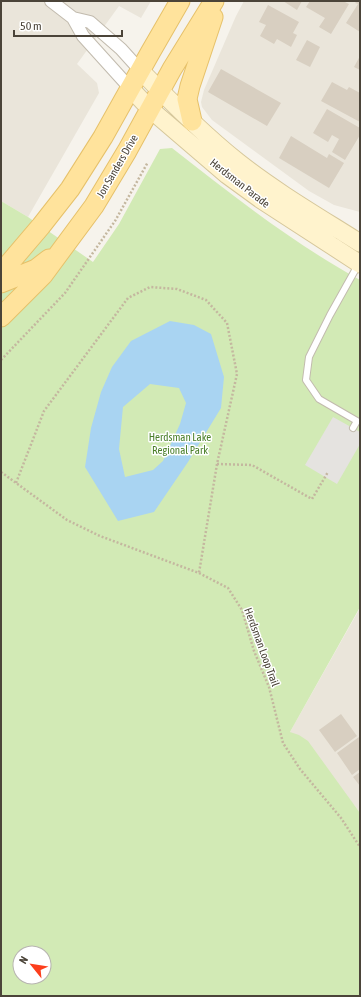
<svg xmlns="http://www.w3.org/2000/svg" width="361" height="997" font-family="'Asap Condensed',sans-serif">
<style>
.residential{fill:#eae5da}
.green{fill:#d2eab5;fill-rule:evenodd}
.parking{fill:#e5e3e0}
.water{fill:#a9d4f2;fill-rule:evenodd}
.building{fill:#d8cfc1}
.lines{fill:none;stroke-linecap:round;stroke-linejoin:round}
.lane-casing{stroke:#c2bbae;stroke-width:8}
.street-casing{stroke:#c2bbae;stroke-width:14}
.secondary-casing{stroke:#d6c79b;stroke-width:19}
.primary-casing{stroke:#e6c16a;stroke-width:21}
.path{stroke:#c4b79f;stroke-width:2.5;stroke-dasharray:2 2;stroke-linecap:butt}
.lane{stroke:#fff;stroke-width:6}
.street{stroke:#fff;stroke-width:12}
.secondary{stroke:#fff3cd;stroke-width:17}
.primary{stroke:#ffe39c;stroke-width:19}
.labels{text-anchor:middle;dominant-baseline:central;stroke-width:3;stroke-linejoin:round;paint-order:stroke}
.street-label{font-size:11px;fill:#4b4439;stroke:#fff}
.park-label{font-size:11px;fill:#4a7f2a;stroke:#fff}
</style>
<rect width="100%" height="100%" fill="#f6f3ec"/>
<path class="residential" d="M1,1H151L141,18L119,6L77,64L97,83L99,93L28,217L1,201Z
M244,1H360V212L334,205L309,191L212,120L202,107L201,102L204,90L236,16Z
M360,608V813L354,805L290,732Z"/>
<path class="green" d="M172,148C232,195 293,243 360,280V607L290,732L299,735L308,741L360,813V996H1V201L28,217L93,262L119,224L160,149ZM20,953H44V977H20Z"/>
<path class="parking" d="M333,417L360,432V444L337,484L305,465Z"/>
<path class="water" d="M170,321L194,325L211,334L224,377L221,408L188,462L154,512L118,521L85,467L91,428L101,392L112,367L131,341ZM150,384L179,388L186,403L180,424L163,461L153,470L125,477L119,449L123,407Z"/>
<path class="building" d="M283,1H302L297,10Z
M310,1H343L349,4L331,34L319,27L325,18L306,7Z
M357,1H360V32L346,23L358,4L355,3Z
M268,5L299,22L293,33L297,35L291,47L277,39L274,44L260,36L266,25L259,22Z
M307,40L320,47L310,67L296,60Z
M360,56V70L354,67Z
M221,69L281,103L267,126L208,92Z
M332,82L347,90L349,87L360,93V122L321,101Z
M327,109L360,128V135L345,160L332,152L339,139L332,135L328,142L313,133Z
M291,136L327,158L329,154L344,163L329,188L279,158Z
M341,714L357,736L335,752L319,730Z
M359,737L360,739V769L352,775L337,753Z
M360,772V786L353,777Z"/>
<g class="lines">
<g class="lane-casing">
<path id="lane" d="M353,428L357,421L319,399L306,380L309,357L330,315L358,265"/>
</g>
<g class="street-casing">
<path id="street" d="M51,1L73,18L90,22L121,49L140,70
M73,18L83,36L130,88"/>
</g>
<g class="secondary-casing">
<path id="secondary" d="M140,70C171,102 203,134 238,162C276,192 319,217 360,243
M130,88L150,109L227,175L260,199L360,264"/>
</g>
<g class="primary-casing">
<path id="primary" d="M192,121L187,99L190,86L213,17
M1,273L41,226L70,189L103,137L150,53L180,1
M1,283L36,269L49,259
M1,317L43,275L94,206L127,151L172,69L214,1"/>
</g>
<path class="path" d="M1,360L65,293L115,221L148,162
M217,464L252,465L312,499L328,472
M1,472L67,520L100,536L199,573L228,588L242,610L254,651L269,687L283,743L300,769L341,818L360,847
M16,483L44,411L128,298L150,287L177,289L206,300L227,323L237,374L217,464L199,573"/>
<use href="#lane" class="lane"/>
<use href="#street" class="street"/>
<use href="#secondary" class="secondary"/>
<use href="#primary" class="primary"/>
</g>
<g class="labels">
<g class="street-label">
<text transform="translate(117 166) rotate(-60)">Jon Sanders Drive</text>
<text transform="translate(240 183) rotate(38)">Herdsman Parade</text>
<text transform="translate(262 647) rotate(70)">Herdsman Loop Trail</text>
</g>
<g class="park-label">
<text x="180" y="437">Herdsman Lake<tspan x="180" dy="13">Regional Park</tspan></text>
</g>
</g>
<rect width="361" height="997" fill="none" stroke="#4b4439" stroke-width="4"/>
<g transform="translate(32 965) rotate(300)"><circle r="19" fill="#ffffff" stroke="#b7b4b0"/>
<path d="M0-3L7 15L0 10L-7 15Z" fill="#fc3f1d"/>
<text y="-6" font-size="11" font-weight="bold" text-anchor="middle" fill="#4b4439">N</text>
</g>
<path d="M14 30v6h108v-6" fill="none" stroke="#4b4439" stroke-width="2"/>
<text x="20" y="30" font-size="12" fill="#4b4439" stroke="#ffffff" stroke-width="3" paint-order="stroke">50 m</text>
</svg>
